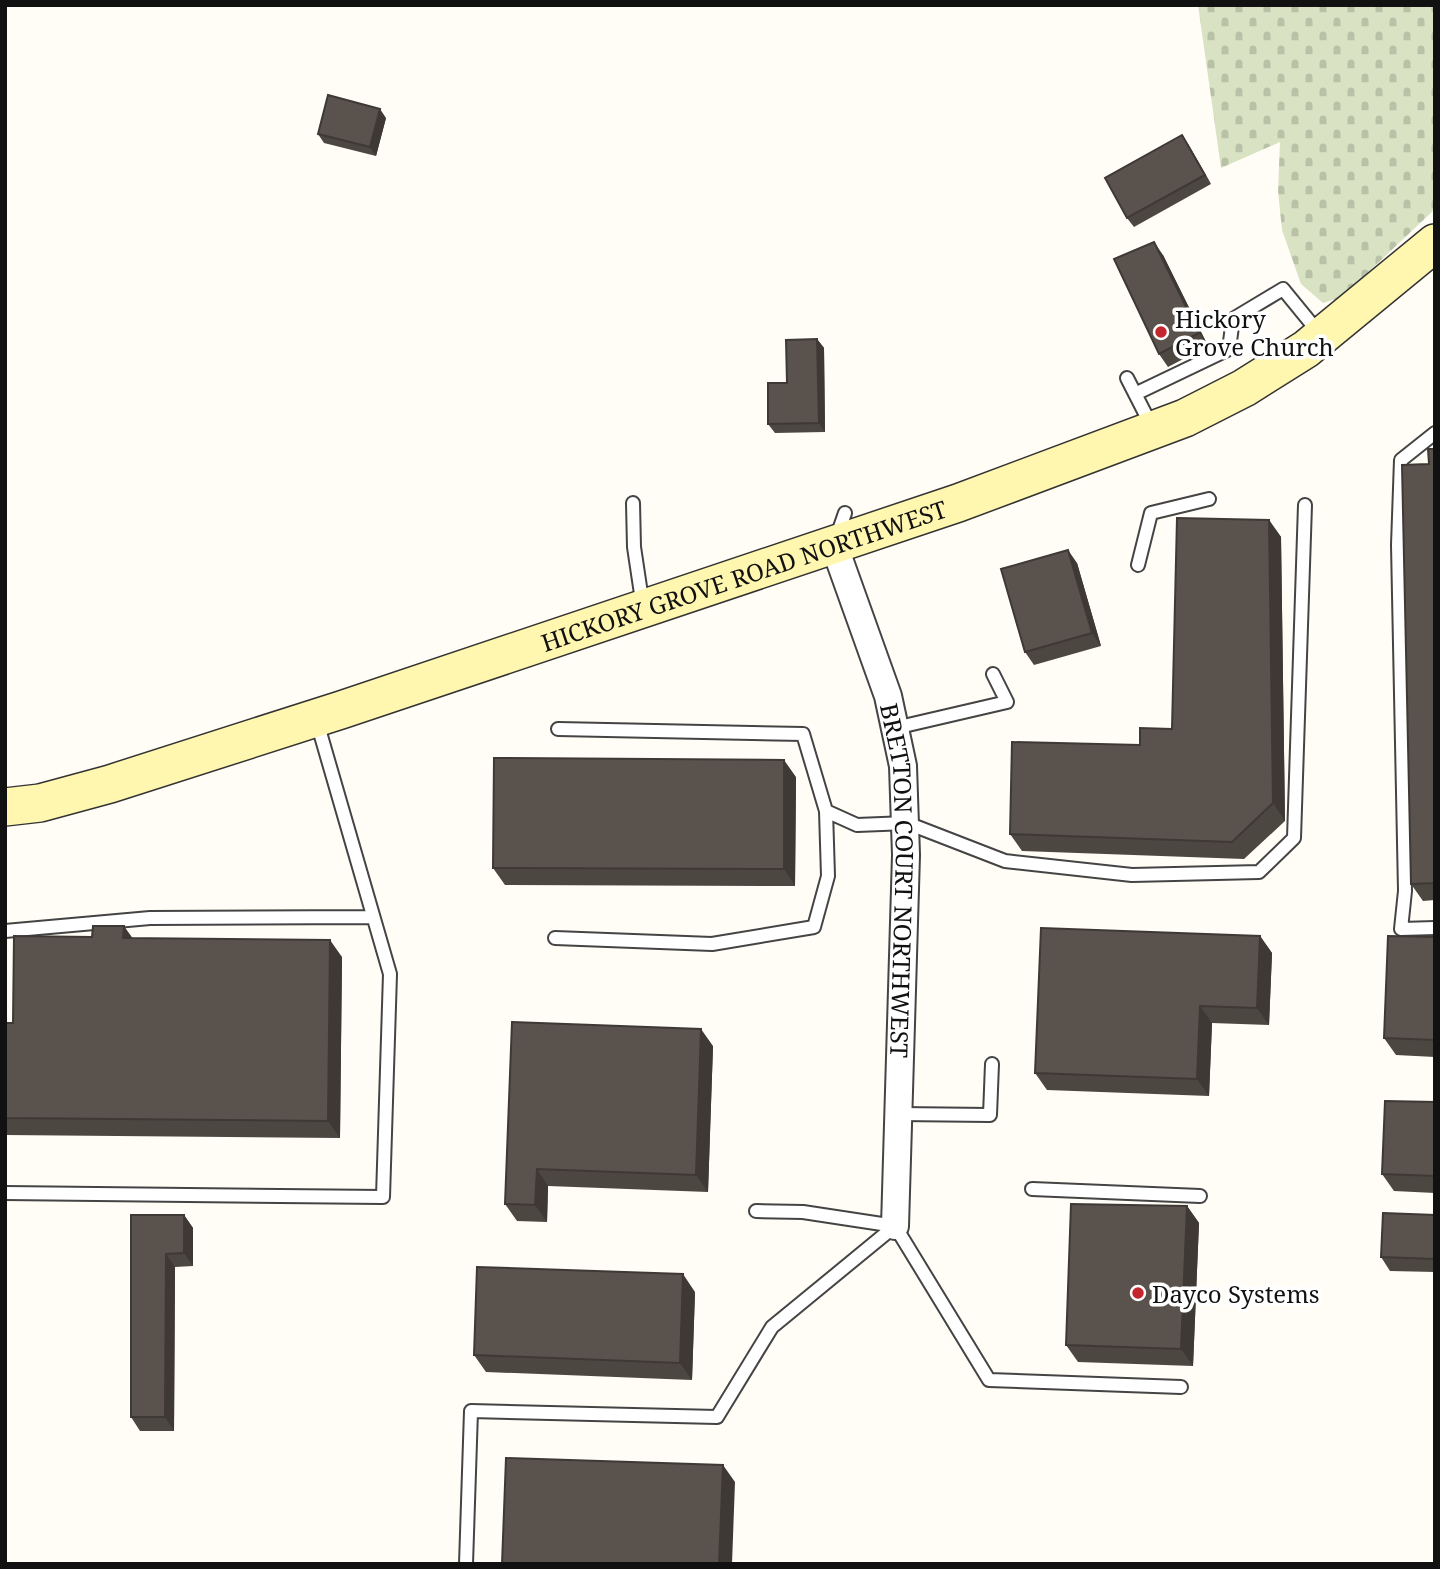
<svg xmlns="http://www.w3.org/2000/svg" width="1440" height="1569" font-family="'Noto Serif',serif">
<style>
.cemetery{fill:url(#cemetery-stones)}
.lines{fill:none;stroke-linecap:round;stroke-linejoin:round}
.lane-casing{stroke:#444;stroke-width:16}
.street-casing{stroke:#444;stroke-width:30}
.secondary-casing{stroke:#333;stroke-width:40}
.lane{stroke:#fff;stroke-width:12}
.street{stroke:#fff;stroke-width:26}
.secondary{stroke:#fff6b0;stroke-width:37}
.wall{fill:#4d4742}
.shaded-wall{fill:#3f3936}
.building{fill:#5a524d;stroke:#3f3936;stroke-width:2}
.poi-dot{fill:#c4262e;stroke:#fff;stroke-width:2.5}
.labels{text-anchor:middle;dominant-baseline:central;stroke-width:7;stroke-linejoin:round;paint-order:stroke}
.poi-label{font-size:24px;fill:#111;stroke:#fff;text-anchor:start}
.street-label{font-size:24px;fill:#111;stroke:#fff}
</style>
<defs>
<pattern id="cemetery-stones" width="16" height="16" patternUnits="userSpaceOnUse" patternTransform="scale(1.75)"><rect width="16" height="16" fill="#d9e3c4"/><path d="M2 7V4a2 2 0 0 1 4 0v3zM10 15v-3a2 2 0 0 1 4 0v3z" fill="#b9c2a7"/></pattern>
</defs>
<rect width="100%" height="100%" fill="#fffdf5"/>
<path class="cemetery" d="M1198,5H1435V209L1342,297L1323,303L1301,284L1282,230L1278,191L1280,142L1221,168Z"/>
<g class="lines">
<g class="lane-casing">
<path id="lane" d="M1127,378L1152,427
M1135,394L1229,349L1233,319L1283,289L1319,333
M1435,433L1401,460L1398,545L1405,891L1401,929L1435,928
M633,503L634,547L643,607
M837,536L845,513
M1138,565L1151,513L1209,499
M895,728L1007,702L993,674
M558,729L803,734L826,811L857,825L907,823L1005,861L1132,875L1259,872L1294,838L1305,505
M5,931L150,918L373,917
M555,938L712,944L814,927L828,876L826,811
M899,1114L990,1115L992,1064
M1032,1189L1200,1196
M5,1193L383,1197L390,974L317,722
M756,1211L803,1212L895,1226
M895,1226L989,1380L1181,1387
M466,1564L471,1411L717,1417L772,1327L895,1226"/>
</g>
<g class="street-casing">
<g id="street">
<path id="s1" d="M834,545L888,696L903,766L906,855L895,1226"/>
</g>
</g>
<g class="secondary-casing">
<g id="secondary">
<path id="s2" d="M5,807L40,803L110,784L341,710L958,503L1185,418L1244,388L1306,349L1435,243"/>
</g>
</g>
<use href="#lane" class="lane"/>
<use href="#street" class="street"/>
<use href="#secondary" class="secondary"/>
</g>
<path class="wall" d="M386,118L376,156L324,143L318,134Z
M1188,144L1211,184L1134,227L1127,218Z
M1163,255L1208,346L1168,367L1159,354Z
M817,339L824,348L825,432L775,433L768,424L787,383Z
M1435,449V900L1423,901L1411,884L1429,464Z
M1269,520L1281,537L1285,821L1244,859L1022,851L1010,834L1140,745L1172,729Z
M1077,563L1101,646L1034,665L1025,652Z
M796,777L795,886L505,885L493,868Z
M1260,936L1272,953L1269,1025L1212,1023L1209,1096L1047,1090L1035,1073Z
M1435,937V1057L1396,1055L1384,1038Z
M132,938L342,957L340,1138L5,1135V1023H13Z
M512,1022L713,1046L708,1192L548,1186L547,1222L517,1221L505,1204Z
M1435,1102V1193L1394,1191L1382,1174Z
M1187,1206L1199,1223L1193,1366L1078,1362L1066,1345Z
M131,1215H184L193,1228V1266L175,1267L174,1431H140L131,1417Z
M1435,1215V1272L1390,1271L1381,1257Z
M695,1292L692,1380L486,1372L474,1355Z"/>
<path class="shaded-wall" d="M380,109L386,118L376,156L370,147Z
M1182,135L1188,144L1211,184L1205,175Z
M1154,242L1163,255L1208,346L1199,333Z
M817,339L824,348L825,432L819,423Z
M1269,520L1281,537L1285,821L1273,803Z
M1068,550L1077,563L1101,646L1092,633Z
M784,760L796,777L795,886L784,869Z
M124,926L136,943L123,938Z
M1260,936L1272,953L1269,1025L1257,1008Z
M330,940L342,957L340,1138L328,1121Z
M1200,1006L1212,1023L1209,1096L1197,1079Z
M701,1029L713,1046L708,1192L696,1175Z
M537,1169L548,1186L547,1222L535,1205Z
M1187,1206L1199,1223L1193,1366L1181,1349Z
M184,1215L193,1228V1266L184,1253Z
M166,1254L175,1267L174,1431L165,1417Z
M683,1274L695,1292L692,1380L680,1363Z
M723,1465L735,1482L732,1564H719Z"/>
<path class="building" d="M328,95L380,109L370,147L318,134Z
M1182,135L1205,175L1127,218L1105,178Z
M1154,242L1199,333L1159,354L1114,259Z
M817,339L819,423L768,424V383H787L786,340Z
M1428,449H1435V883L1411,884L1402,465L1429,464Z
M1177,518L1269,520L1273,803L1232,842L1010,834L1012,742L1140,745V728L1172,729Z
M1068,550L1092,633L1025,652L1001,569Z
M494,758L784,760V869L493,868Z
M93,926H124L123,938L330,940L328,1121L5,1118V1023H13L14,936L92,937Z
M1041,928L1260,936L1257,1008L1200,1006L1197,1079L1035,1073Z
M1388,936L1435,937V1040L1384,1038Z
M512,1022L701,1029L696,1175L537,1169L535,1205L505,1204Z
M1385,1101L1435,1102V1176L1382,1174Z
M1071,1204L1187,1206L1181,1349L1066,1345Z
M1383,1213L1435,1215V1259L1381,1257Z
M131,1215H184V1253L166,1254L165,1417H131Z
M477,1267L683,1274L680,1363L474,1355Z
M506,1458L723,1465L719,1564H502Z"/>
<g class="poi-dot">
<circle cx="1161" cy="332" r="7"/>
<circle cx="1138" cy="1293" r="7"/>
</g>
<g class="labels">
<g class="poi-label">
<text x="1175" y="318">Hickory<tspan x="1175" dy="28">Grove Church</tspan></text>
<text x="1152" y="1293">Dayco Systems</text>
</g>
<g class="street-label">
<text stroke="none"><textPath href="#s2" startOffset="775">HICKORY GROVE ROAD NORTHWEST</textPath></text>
<text stroke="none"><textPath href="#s1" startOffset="346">BRETTON COURT NORTHWEST</textPath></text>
</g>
</g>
<rect width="1440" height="1569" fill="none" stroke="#111111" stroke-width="14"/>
</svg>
